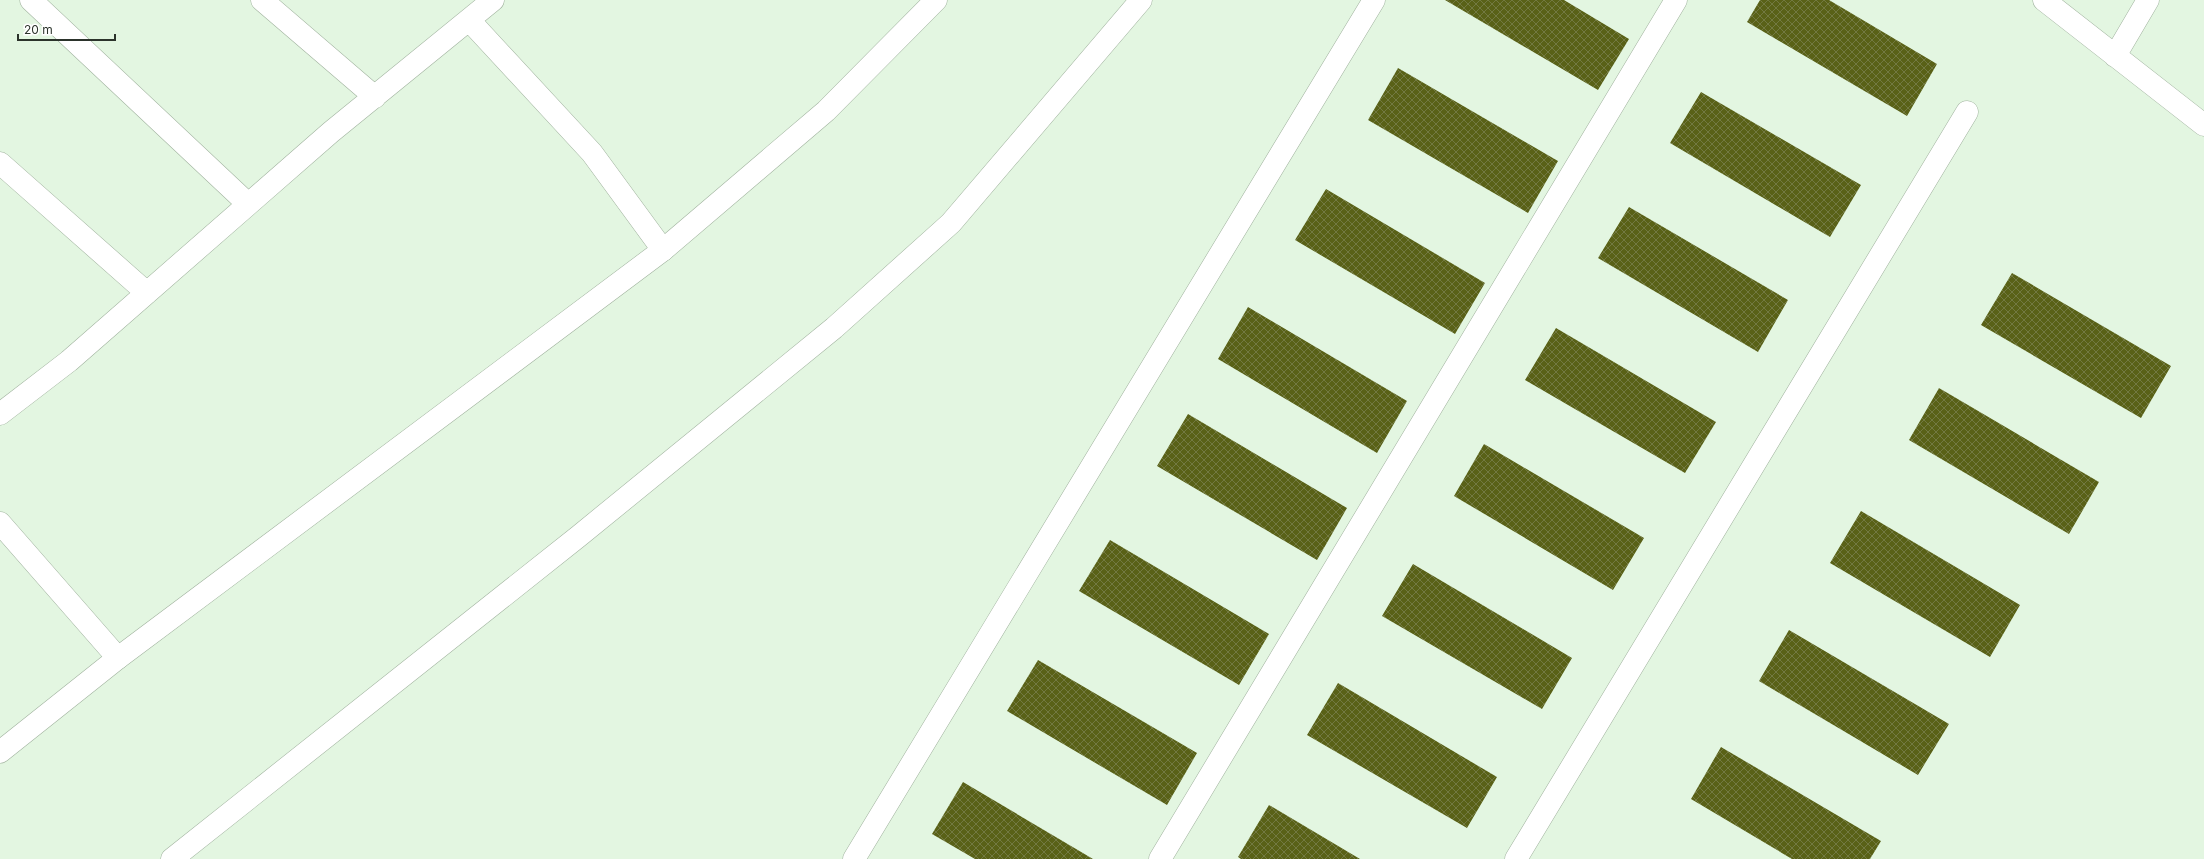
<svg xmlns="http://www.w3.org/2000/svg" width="2204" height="859" font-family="Inter,sans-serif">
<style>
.building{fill:url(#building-cross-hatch)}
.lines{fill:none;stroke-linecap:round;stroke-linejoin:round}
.minor-casing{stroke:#a0b29e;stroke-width:23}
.major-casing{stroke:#a0b29e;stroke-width:23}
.minor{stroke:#fff;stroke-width:22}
.major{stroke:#fff;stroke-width:22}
</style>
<defs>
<pattern id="building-cross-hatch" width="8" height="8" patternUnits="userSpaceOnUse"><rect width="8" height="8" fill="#596117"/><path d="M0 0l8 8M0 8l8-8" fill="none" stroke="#727941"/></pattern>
</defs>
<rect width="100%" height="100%" fill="#e3f6e1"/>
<path class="building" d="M1445,0H1564L1629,39L1598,90Z
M1760,0H1829L1937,64L1907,116L1747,22Z
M1398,68L1558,161L1528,213L1368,120Z
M1701,92L1861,185L1830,237L1670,143Z
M1326,189L1485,283L1455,334L1295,240Z
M1629,207L1788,300L1758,352L1598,258Z
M2012,273L2171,366L2141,418L1981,325Z
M1248,307L1407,401L1377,453L1218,359Z
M1556,328L1716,422L1685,473L1525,380Z
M1939,388L2099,482L2069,534L1909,440Z
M1188,414L1347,508L1317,560L1157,466Z
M1484,444L1644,538L1613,590L1454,496Z
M1861,511L2020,605L1990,657L1830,563Z
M1110,540L1269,634L1239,685L1079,591Z
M1413,564L1572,658L1542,709L1382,616Z
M1789,630L1949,724L1918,775L1759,681Z
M1038,660L1197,753L1167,805L1007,711Z
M1338,683L1497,777L1467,828L1307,735Z
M1721,747L1881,841L1870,859H1792L1691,799Z
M963,782L1093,859H975L932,834Z
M1269,805L1360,859H1241L1238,857Z"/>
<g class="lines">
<g class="minor-casing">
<path id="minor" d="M31,0L248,204
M262,0L375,97
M2044,0L2204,125
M469,20L592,153L663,250
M2115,56L2148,0
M0,163L147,293
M0,414L69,361L331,132L493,0
M0,523L118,658
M854,859L1374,0
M1160,859L1676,0
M1516,859L1967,112"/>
</g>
<g class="major-casing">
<path id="major" d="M0,752L118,658L663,250L826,111L936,0
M172,859L579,536L834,328L951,223L1141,0"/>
</g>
<use href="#minor" class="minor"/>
<use href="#major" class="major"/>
</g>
<path d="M18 34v6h97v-6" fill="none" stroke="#2b332b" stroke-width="2"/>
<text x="24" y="34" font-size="12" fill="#2b332b" stroke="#ffffff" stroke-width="3" paint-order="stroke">20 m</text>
</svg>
